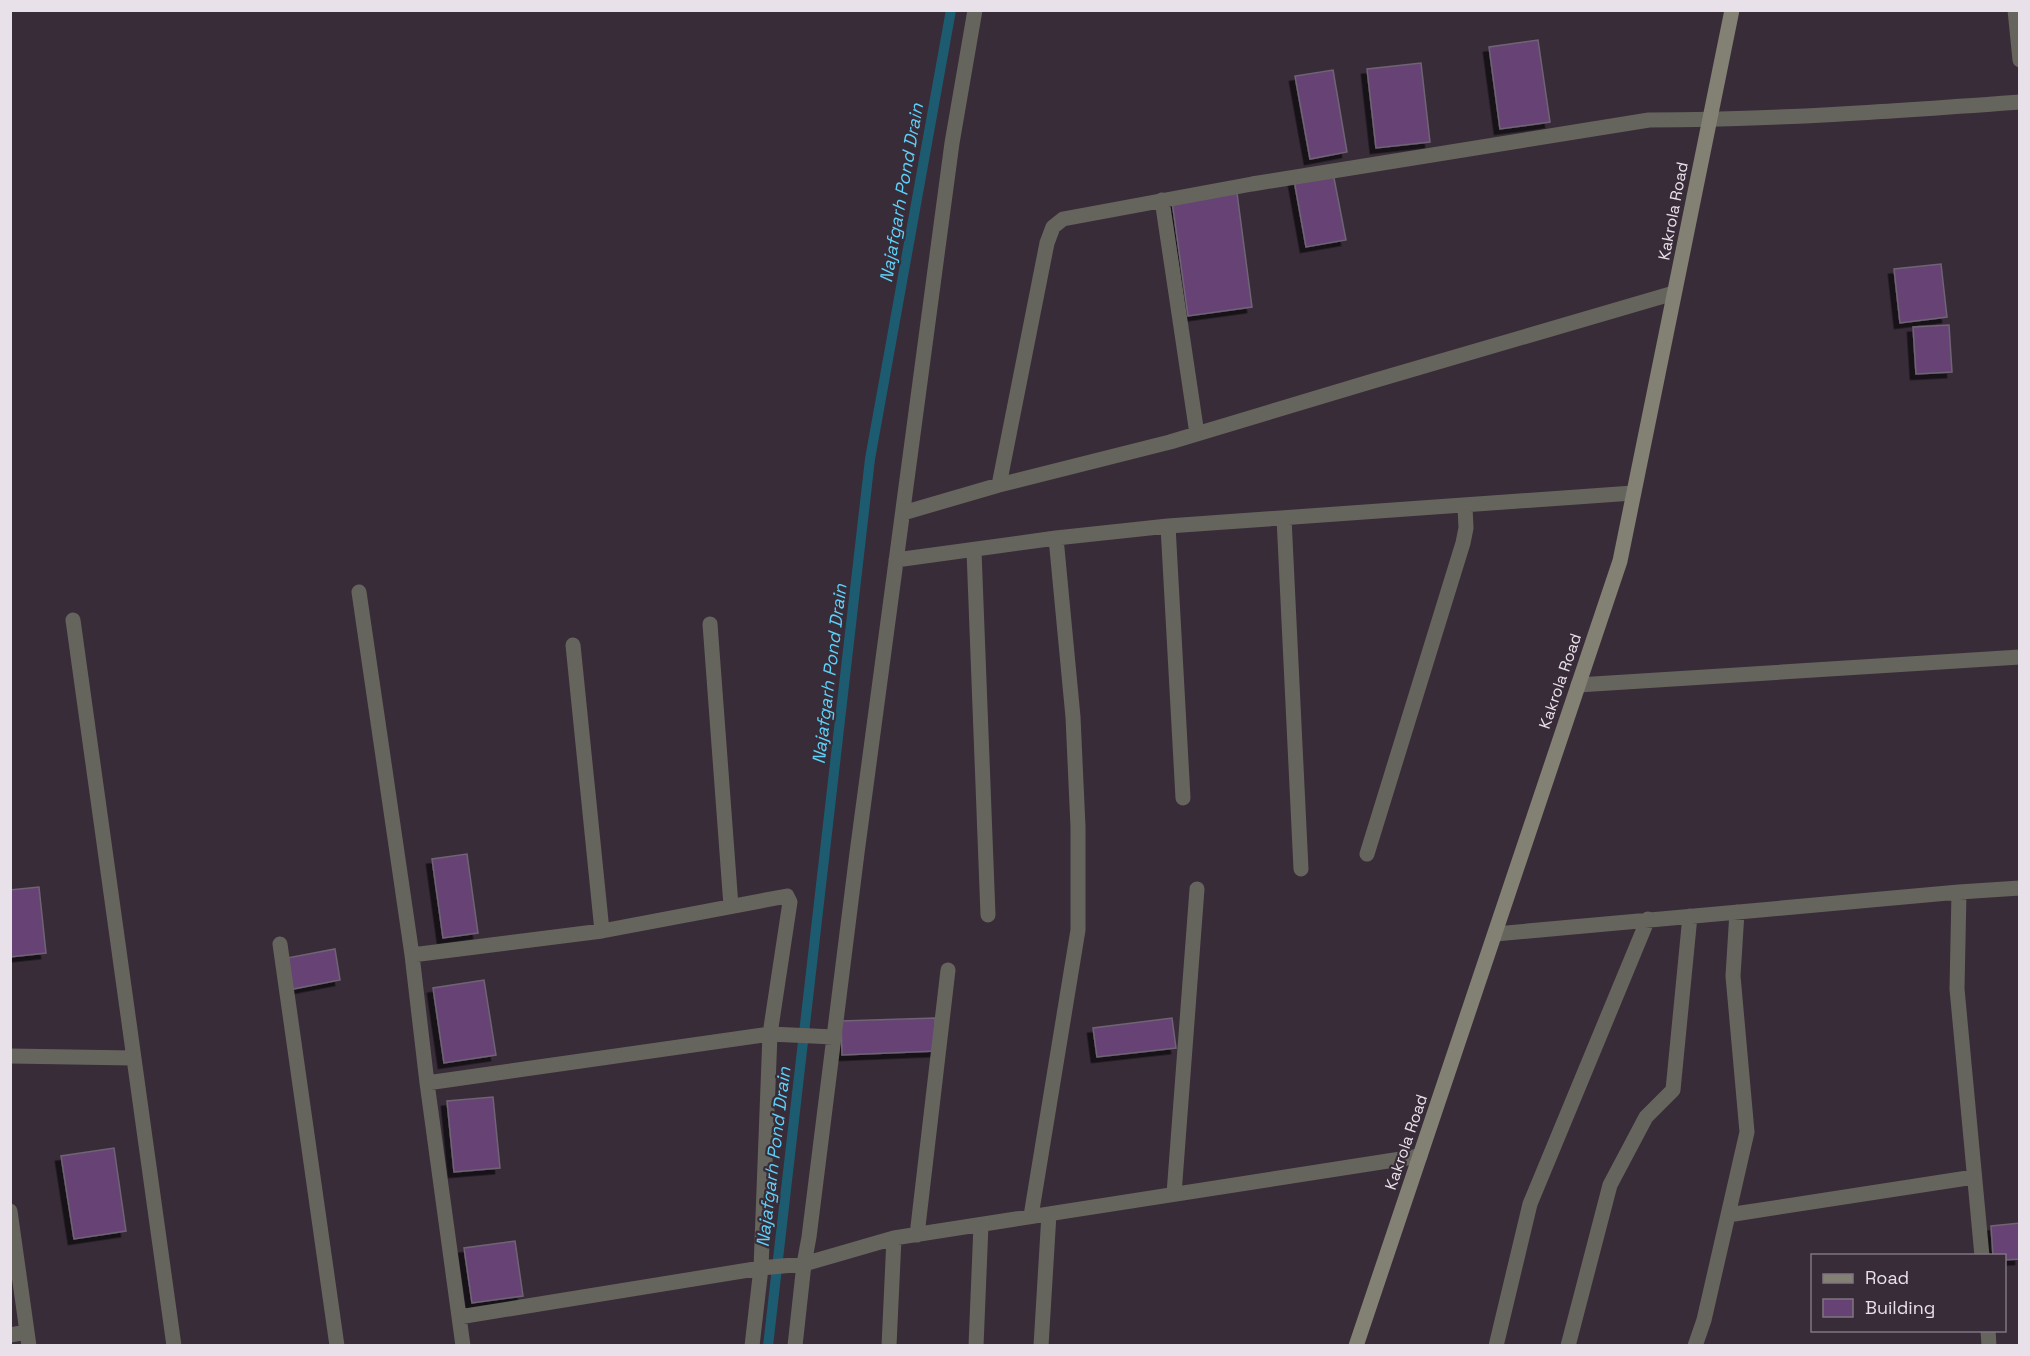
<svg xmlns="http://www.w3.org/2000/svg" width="2030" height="1356" font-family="'Space Grotesk',sans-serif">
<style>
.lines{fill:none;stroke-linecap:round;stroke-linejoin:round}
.stream{stroke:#1d5c70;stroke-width:10}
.building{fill:#664374;stroke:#6f6474;stroke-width:1.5;filter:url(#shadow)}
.street{stroke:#66655d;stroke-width:15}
.secondary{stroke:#838174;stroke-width:15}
.labels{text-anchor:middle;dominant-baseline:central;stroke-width:4.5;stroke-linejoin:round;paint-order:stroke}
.street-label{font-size:16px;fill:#e9e1e9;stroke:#382c39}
.water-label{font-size:18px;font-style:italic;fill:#5dd2f8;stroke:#382c39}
</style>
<defs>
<filter id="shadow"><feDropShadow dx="-5.5" dy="5.5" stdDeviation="0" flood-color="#0009"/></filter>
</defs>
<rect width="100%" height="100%" fill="#382c39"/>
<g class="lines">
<path class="stream" d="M768,1346L870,459L951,10"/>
</g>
<path class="building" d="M1538,40L1550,122L1500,129L1489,47Z
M1421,63L1430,142L1376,148L1367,69Z
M1333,70L1347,152L1310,159L1295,76Z
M1333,173L1346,240L1306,247L1294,180Z
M1237,193L1252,307L1188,316L1172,201Z
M1941,264L1947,317L1900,323L1894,269Z
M1949,325L1952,372L1916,374L1913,327Z
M467,854L478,933L443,938L432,859Z
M39,887L46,953L10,957V890Z
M335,949L340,980L293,989L287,958Z
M484,980L496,1055L444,1063L433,988Z
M935,1018L936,1051L842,1055L841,1021Z
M1172,1018L1176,1048L1097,1057L1093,1028Z
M493,1097L500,1168L454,1172L447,1101Z
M114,1148L126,1231L74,1239L61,1156Z
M2020,1223V1259L2004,1260V1256H1993L1991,1226Z
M515,1241L523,1296L472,1303L464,1248Z"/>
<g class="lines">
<path class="street" d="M2015,10L2020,60
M1162,200L1197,434
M999,485L1047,243L1053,227L1063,219L1252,184L1649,120C1773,120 1896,111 2020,102
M903,513L999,485L1170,442L1373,381L1674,293
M1284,518L1301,869
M1168,526L1183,798
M974,551L988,915
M896,560L1056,538L1168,526L1633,493
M359,592L412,955L427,1083L463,1346
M73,620L174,1346
M710,624L731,906
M573,645L602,931
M1578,685L2020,657
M1367,854L1463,543L1466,528L1465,506
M1959,892L1957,989L1982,1256
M1495,934L1959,892L2020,888
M280,944L337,1346
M412,955L602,931L787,896L790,902L770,1034L761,1268L752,1346
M10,1056L133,1058
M427,1083L770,1034L834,1037
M1174,1194L1197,889
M10,1211L29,1346
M1728,1215L1974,1177
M1031,1216L1078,930V827L1073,717L1056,538
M917,1235L948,970
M459,1317L761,1268L804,1264L894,1238L1420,1156
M1988,1330L1989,1346
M10,1335L27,1332
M795,1346L804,1264L809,1237L857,853L952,143L975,10
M889,1346L894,1238
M976,1346L981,1225
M1041,1346L1049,1214
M1496,1346L1530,1204L1648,919
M1568,1346L1610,1185L1646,1117L1673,1090L1690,916
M1695,1346L1704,1320L1747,1132L1733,976L1737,912"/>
<path class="secondary" d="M1356,1346L1620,561L1732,10"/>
</g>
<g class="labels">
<g class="street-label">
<text transform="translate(1673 211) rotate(-79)">Kakrola Road</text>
<text transform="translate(1560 681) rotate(-71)">Kakrola Road</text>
<text transform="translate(1406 1142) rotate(-71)">Kakrola Road</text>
</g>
<g class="water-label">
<text transform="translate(901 193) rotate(-80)">Najafgarh Pond Drain</text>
<text transform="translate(829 674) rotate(-83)">Najafgarh Pond Drain</text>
<text transform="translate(773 1157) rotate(-83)">Najafgarh Pond Drain</text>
</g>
</g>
<rect width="2030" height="1356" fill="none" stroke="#e9e1e9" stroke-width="24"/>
<rect x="1811" y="1254" width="195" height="78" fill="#382c39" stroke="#7f747f" stroke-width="1.5"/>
<rect x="1823" y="1274" width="30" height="9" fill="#838174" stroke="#7f747f" stroke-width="1.5"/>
<text x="1865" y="1284" font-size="18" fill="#e9e1e9">Road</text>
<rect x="1823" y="1299" width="30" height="18" fill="#664374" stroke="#7f747f" stroke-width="1.5"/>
<text x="1865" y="1314" font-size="18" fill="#e9e1e9">Building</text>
</svg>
